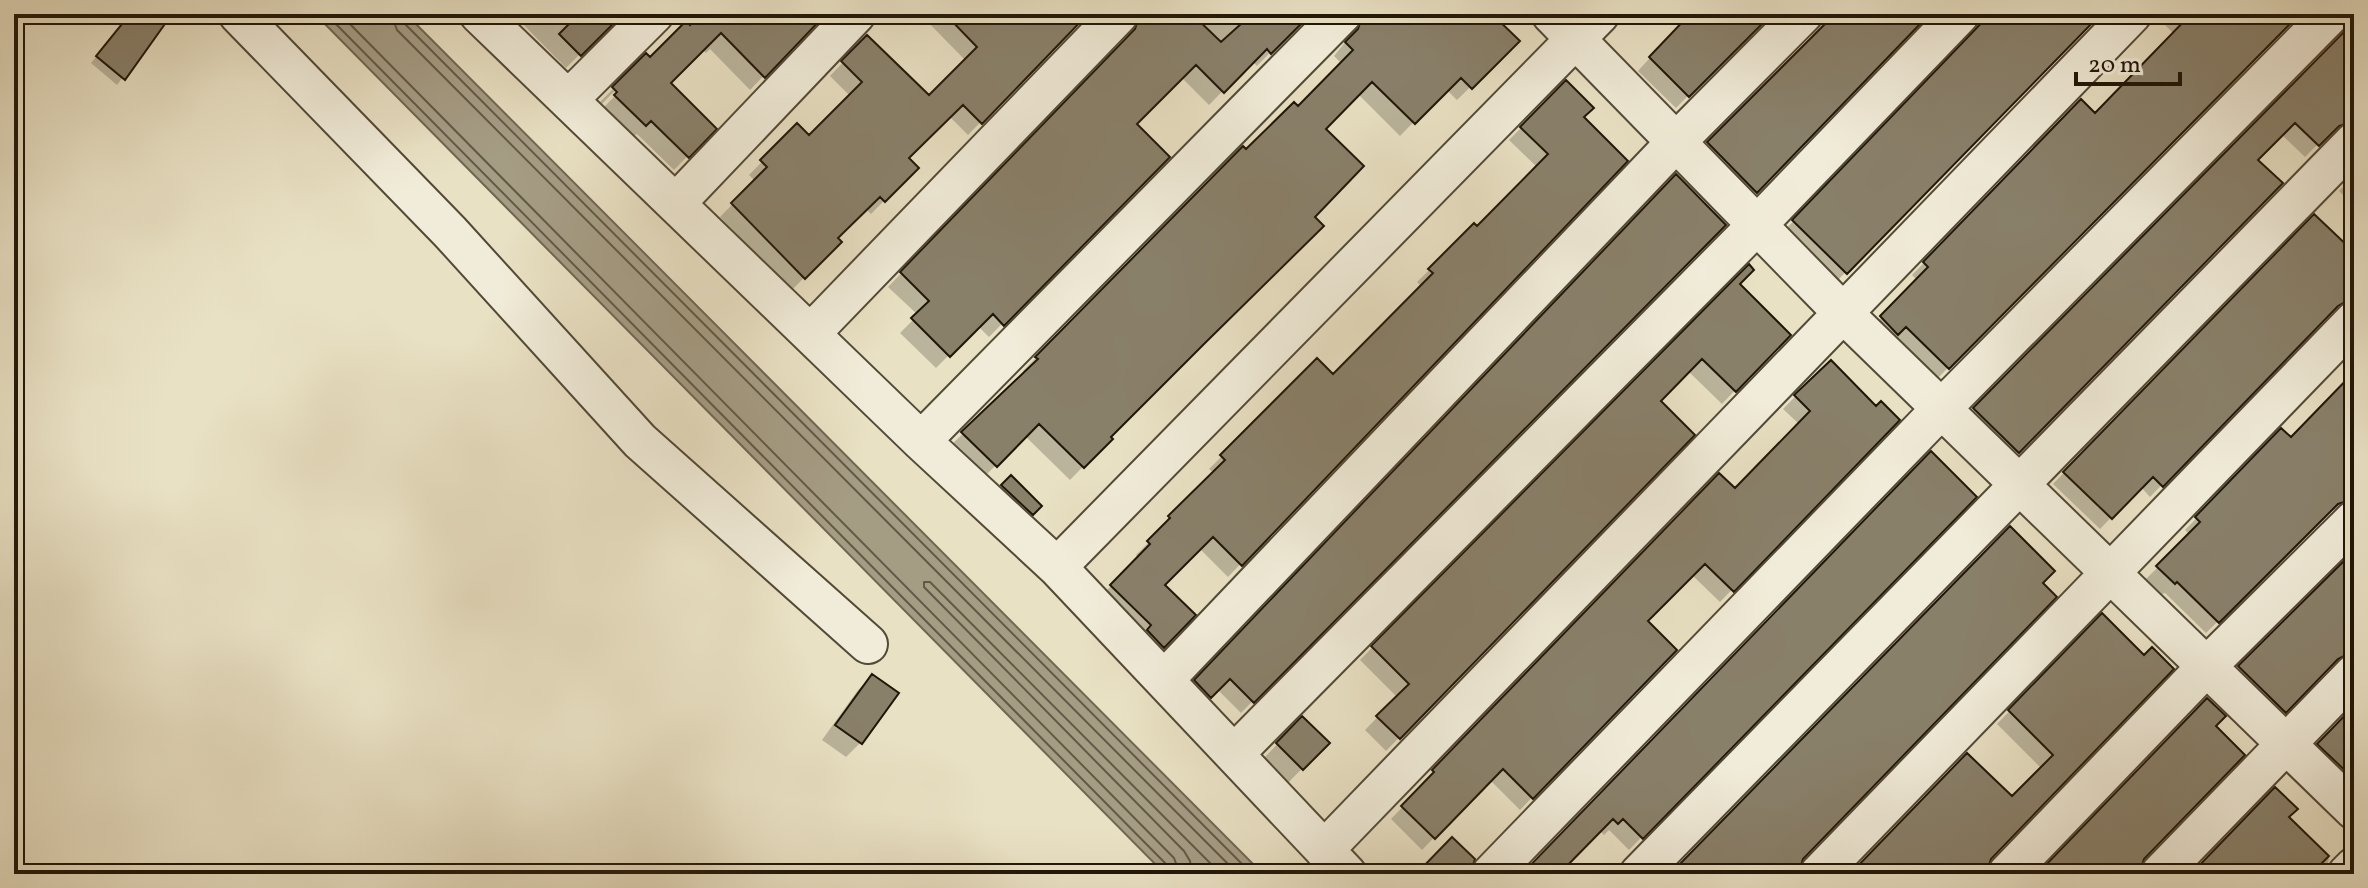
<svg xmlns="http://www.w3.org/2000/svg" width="2368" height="888" font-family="Vollkorn,serif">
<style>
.water{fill:#a59c84;stroke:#706652;stroke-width:2}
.shadow{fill:#0003}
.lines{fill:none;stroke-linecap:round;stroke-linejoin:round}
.shore{stroke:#625946;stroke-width:2}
.building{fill:#89806a;stroke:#201608;stroke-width:2}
.minor-casing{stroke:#524937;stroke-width:42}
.minor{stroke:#f1ecd9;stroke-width:38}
</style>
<rect width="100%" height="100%" fill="#e9e1c4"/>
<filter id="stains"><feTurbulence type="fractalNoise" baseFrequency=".0025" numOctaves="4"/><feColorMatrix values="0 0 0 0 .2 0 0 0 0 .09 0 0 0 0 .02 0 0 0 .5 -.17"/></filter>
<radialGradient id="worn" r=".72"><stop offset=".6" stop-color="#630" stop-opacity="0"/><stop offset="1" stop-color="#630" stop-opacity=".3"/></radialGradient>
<path class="water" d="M315,14H406L1263,874H1165Z"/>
<path class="shadow" d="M131,14H170L117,85L91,63Z
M513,14H605L612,22L566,68Z
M704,14H823L750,90L710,49L706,53L702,49L668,83L714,129L674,170L637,134L631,138L602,109L625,86L622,83L602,104L600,102L646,56L650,60Z
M920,14H1086L968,135L949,116L906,158L916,168L871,214L865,208L836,238L839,242L791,291L720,217L755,181L749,175L797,126L809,138L850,96L830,76L865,39L929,98L966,61Z
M1123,14H1308L1257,66L1252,61L1209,105L1181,77L1134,124L1167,157L989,337L978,326L936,368L900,333L918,315L888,287L1122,45L1128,33L1127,21Z
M1346,14H1489L1517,41L1457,100L1446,89L1400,136L1358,94L1323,129L1108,437L1110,439L1070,480L1025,436L982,479L950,446L1026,373L1023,371L1243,149L1246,152L1298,109L1342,64L1334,56L1351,35L1350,21Z
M1690,14H1769L1676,108L1638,71Z
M1808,14H1927L1743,204L1696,156L1807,44L1813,33V22Z
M1965,14H2099L1833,285L1781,234L1964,44L1970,33V22Z
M2154,14H2297L1936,380L1869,330L1918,281L1912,275L2081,102L2095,116L2174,34Z
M2336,14H2354V137L2347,133L2335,132L2324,138L2305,157L2281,134L2255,160L2280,184L2005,464L1962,422L2335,44L2341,33V22Z
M1566,83L1582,117L1625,161L1228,577L1199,548L1162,585L1193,615L1150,659L1099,598L1139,558L1136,555L1159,532L1157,530L1214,473L1209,469L1317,361L1333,376L1422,287L1417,282L1474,226L1477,229L1537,167L1509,140Z
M2354,176V206L2339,191Z
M1676,177L1723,225L1241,713L1217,689L1198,708L1184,693Z
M2314,217L2354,255V315L2346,310L2334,311L2325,316L2150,497L2141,487L2100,529L2053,484Z
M1749,267L1737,285L1788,335L1722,404L1688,371L1658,401L1692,435L1386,751L1365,730L1397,697L1360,660Z
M1823,368L1876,409L1897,420L1720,602L1692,575L1646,621L1675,650L1520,810L1490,780L1422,850L1391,819L1423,786L1421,784L1719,476L1734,491L1799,424L1783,409Z
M2354,374V514L2347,509L2334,510L2324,516L2206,633L2165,593L2162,594L2146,579L2190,535L2185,530L2281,431L2291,440Z
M1011,478L1039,506L1025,520L996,493Z
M1974,497L1629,850L1609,830L1604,835L1599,830L1556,874H1524Z
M2354,554V668L2346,663L2334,664L2326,669L2273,723L2228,679Z
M2102,616L2144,658L1990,858L1984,874H1852L2012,799L2042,769L1997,724Z
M872,676L896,693L860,743L846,757L822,740L858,690Z
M2354,708V802L2307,756Z
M1302,719L1327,743L1288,783L1263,759Z
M2286,817L2329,859L2324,874H2193Z"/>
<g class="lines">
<path class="shore" d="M326,14L1167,865L1170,874
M340,14L1174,858L1180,874
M391,14L397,30L1238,874
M401,14L404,23L1252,874
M1192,874L1190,861L1184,851L924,587V582H930L1221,874"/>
</g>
<path class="building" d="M130,14H172L125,80L96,56Z
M579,14H607L615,22L581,56L559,34Z
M702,14H826L765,78L721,33L671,83L717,129L689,158L651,121L646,126L614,95L617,92L612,87L646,53L650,57L686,21L690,25Z
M945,14H1088L982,124L963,105L909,158L919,168L885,202L880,197L838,238L842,242L805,279L731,203L767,167L760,160L797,123L809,135L862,82L841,61L867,35L929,95L977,47Z
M1140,14H1192L1221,42L1252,14H1311L1271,54L1267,49L1224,93L1196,65L1137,124L1170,157L1004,326L993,314L950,357L911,318L929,301L900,272L1135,29Z
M1363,14H1492L1520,41L1472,89L1461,78L1415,124L1372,82L1326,129L1364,166L1315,217L1324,226L1204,344L1111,437L1113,439L1084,468L1039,424L997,467L961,432L1038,359L1035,357L1243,146L1246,149L1294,102L1298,106L1353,50L1345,42L1358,29Z
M1690,14H1772L1689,97L1649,57Z
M1835,14H1913L1922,22L1757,193L1707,142Z
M1990,14H2101L1847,274L1792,220Z
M2191,14H2279L2290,24L1949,369L1906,327L1898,335L1880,316L1928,267L1923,262L2081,99L2095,113Z
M2354,17V121L2339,126L2319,146L2295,123L2258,160L2283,183L2019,453L1973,408L2347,29Z
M1566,80L1594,108L1584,117L1628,161L1242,566L1213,537L1165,585L1196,615L1164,648L1147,630L1151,625L1110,585L1150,544L1147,541L1170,518L1168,516L1225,460L1220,455L1317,358L1333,374L1433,273L1428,269L1474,223L1477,226L1548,154L1520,127Z
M1676,174L1726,225L1254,703L1230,679L1211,698L1194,680Z
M2314,214L2354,252V297L2338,306L2163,487L2153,477L2112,519L2063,472Z
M1749,264L1754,270L1740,284L1791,335L1736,392L1702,359L1661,401L1695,435L1400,739L1376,716L1409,684L1371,646Z
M1831,360L1876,406L1881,401L1900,420L1734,592L1705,564L1648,621L1677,650L1533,799L1503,769L1435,839L1401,806L1434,772L1432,770L1719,473L1735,488L1810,411L1794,395Z
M2354,372V499L2338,504L2219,623L2177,582L2175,584L2156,566L2200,522L2195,517L2281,428L2291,437Z
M1931,451L1977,497L1643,839L1623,819L1618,824L1613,819L1559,874H1522Z
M1011,475L1042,506L1033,515L1001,485Z
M2010,526L2055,571L2043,583L2057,597L1803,859L1798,874H1680L1675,869Z
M2354,551V651L2338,659L2286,713L2238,666Z
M2102,613L2144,655L2152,647L2174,669L1991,859L1986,874H1850L1967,753L2012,796L2053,755L2008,710Z
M872,674L899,693L862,744L835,725Z
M2207,698L2226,716L2216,726L2245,755L2144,859L2139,874H2043L2040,871Z
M2354,706V779L2317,744Z
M1302,716L1330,743L1303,770L1276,743Z
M2275,787L2298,809L2289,817L2329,856L2311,874H2191Z
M1452,837L1475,859L1470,874H1416Z"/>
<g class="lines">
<g class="minor-casing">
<path id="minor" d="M238,14L450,232L640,441L868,644
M479,14L921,441L1057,567L1347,874
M1551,14L1843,313L2354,810
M568,100L654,14
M676,203L856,14
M812,332L1119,14
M921,441L1342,14
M1057,567L1600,14
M1164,680L1677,141L1803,14
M1234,754L1758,224L1960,14
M1324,850L2132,14
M1491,874L1942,408L2331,14
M1639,874L2354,142
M1819,874L2354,321
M2007,874L2207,666L2354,520
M2160,874L2354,674
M2347,874L2354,867"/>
</g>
<use href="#minor" class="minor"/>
</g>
<rect width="2368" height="888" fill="none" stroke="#e9e1c4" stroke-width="48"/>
<rect x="16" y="16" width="2336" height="856" fill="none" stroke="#201608" stroke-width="4"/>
<rect x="24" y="24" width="2320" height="840" fill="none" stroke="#201608" stroke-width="2"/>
<path d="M2076 72v12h104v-12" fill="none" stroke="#201608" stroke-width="4"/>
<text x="2088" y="72" font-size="24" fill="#201608" stroke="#f1ecd9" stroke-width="6" paint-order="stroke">20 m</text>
<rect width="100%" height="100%" filter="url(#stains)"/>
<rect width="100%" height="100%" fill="url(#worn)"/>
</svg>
